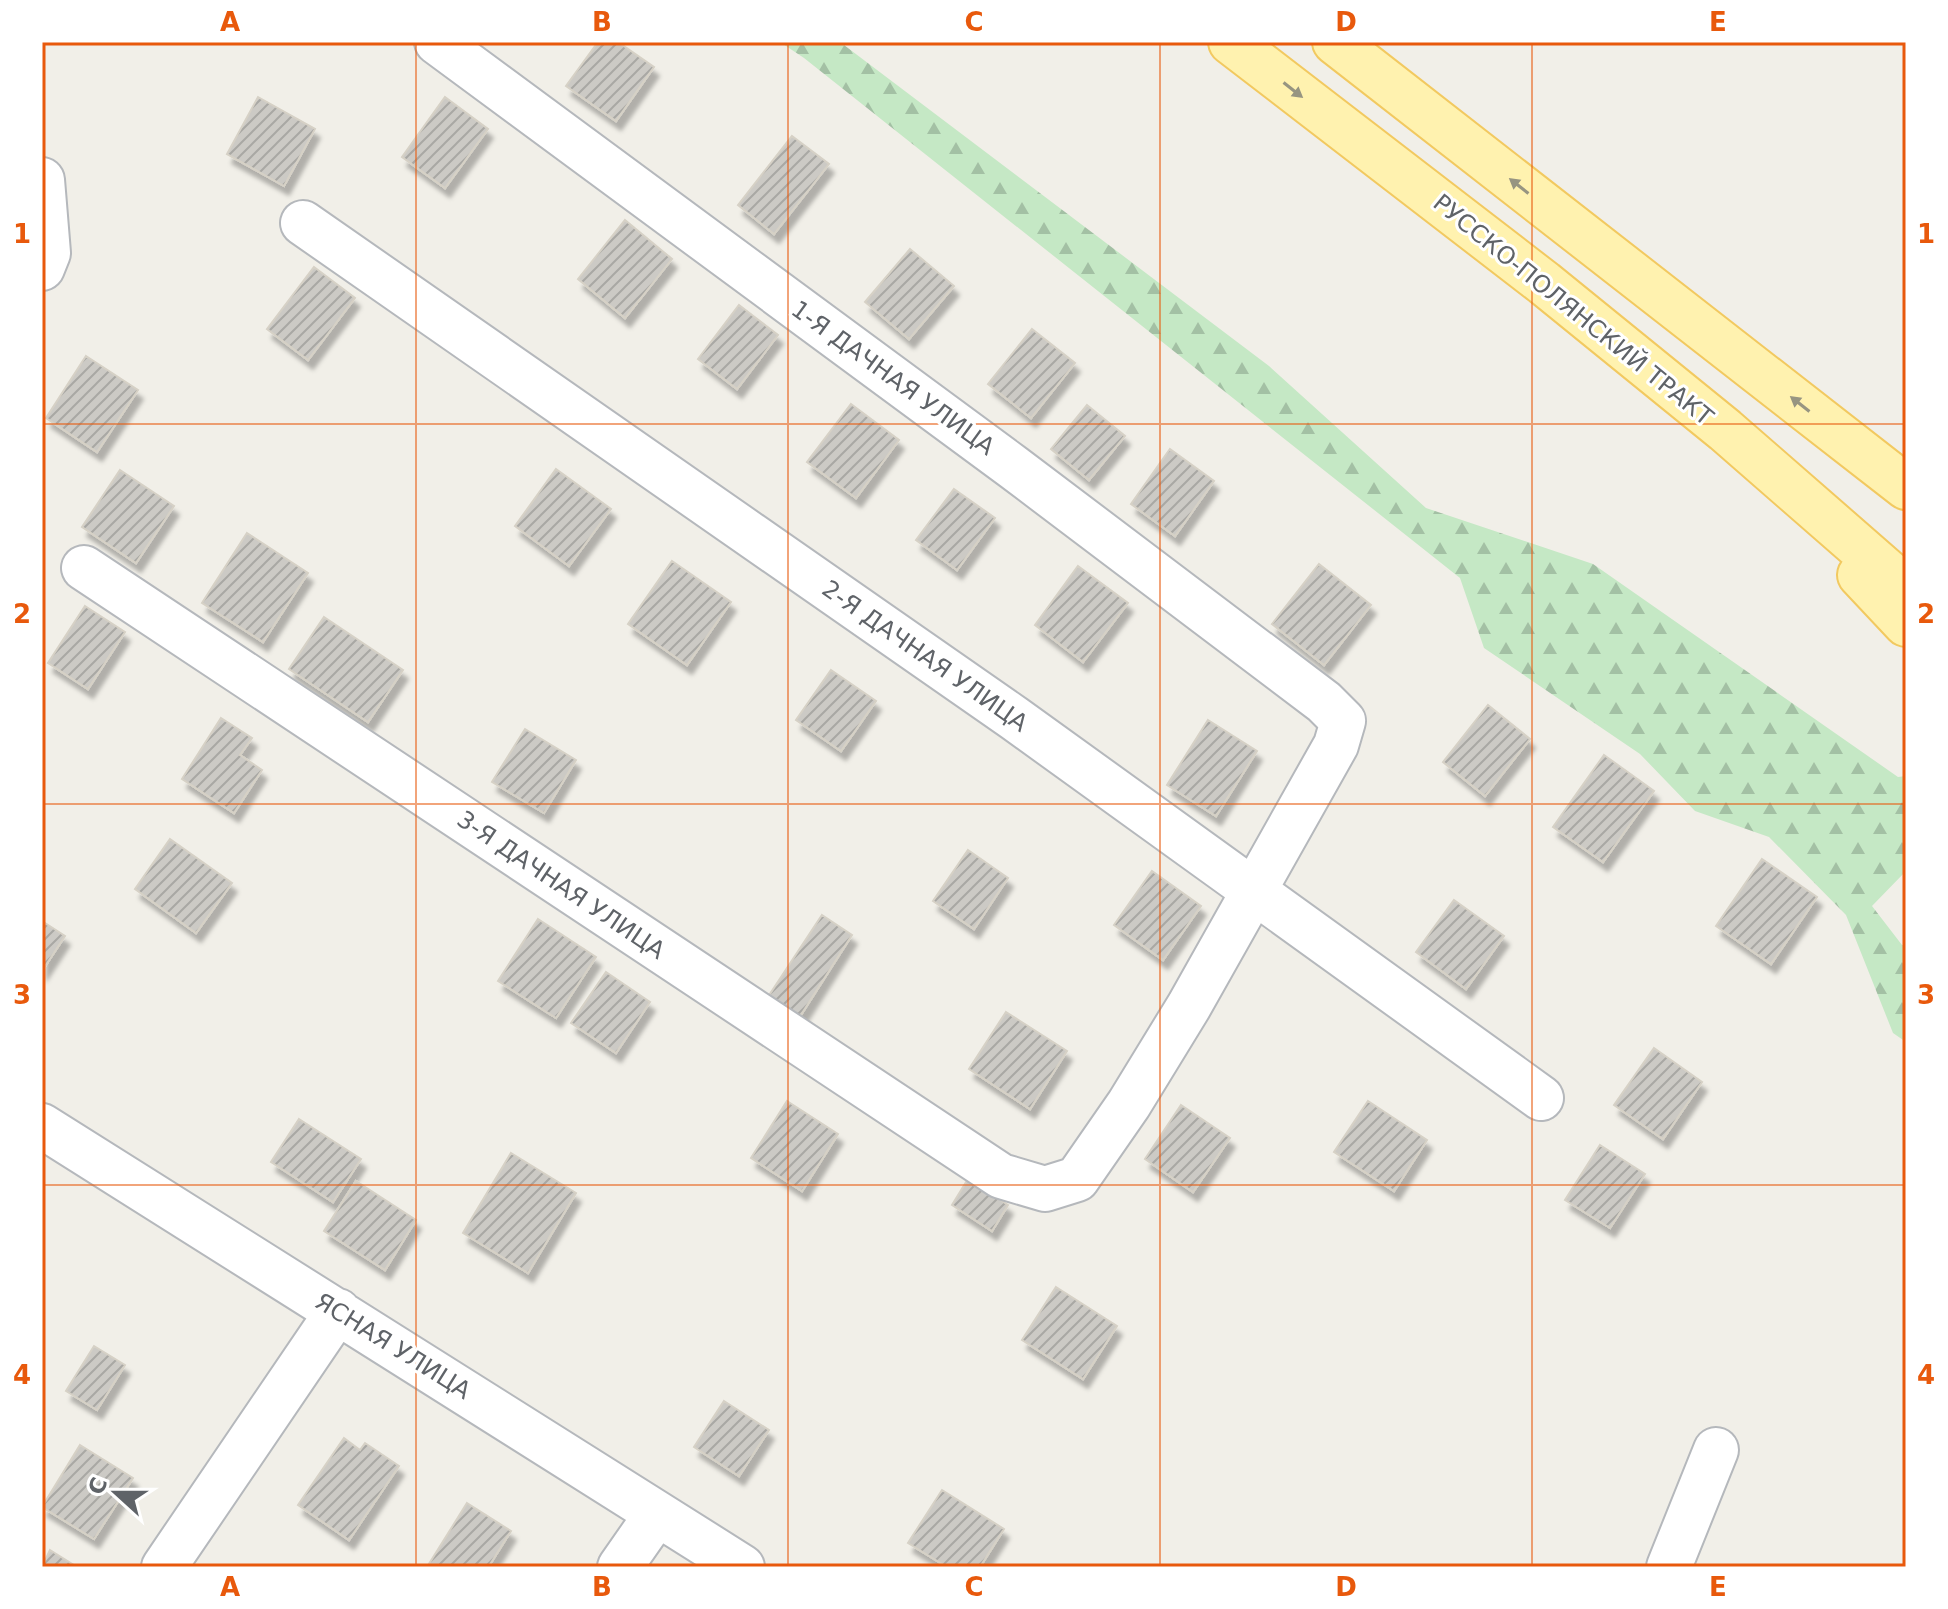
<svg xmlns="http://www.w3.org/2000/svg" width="1948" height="1609" font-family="'DejaVu Sans',sans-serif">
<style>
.forest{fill:url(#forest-firs)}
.building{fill:url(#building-hatch);stroke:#d6d1c6;stroke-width:2;filter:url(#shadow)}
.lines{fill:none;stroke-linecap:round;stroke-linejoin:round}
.minor-casing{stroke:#b5b8bc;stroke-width:48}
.major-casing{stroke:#f2c960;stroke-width:48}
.minor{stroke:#fff;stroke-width:44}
.major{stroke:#fff2af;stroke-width:44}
.oneway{fill:#979581}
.grid{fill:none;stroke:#e8590c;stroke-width:2;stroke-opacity:0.55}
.labels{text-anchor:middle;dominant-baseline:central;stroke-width:6;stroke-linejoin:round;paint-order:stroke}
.street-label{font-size:24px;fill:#5f6368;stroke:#fff}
.neatline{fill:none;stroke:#e8590c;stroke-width:3}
.grid-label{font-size:26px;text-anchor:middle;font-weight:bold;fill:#e8590c}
</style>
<defs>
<pattern id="forest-firs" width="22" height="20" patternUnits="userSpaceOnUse" patternTransform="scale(2)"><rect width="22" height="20" fill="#c5e8c5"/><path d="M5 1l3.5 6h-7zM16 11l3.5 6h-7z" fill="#a3c0a4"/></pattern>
<pattern id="building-hatch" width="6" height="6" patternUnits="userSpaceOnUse" patternTransform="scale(2)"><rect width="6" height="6" fill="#cccac5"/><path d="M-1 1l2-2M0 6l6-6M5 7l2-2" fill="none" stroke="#a9a8a4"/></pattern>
<filter id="shadow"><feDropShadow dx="5" dy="9" stdDeviation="2" flood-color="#0004"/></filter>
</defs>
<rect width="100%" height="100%" fill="#f1efe8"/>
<path class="forest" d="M780,42H840L1269,366L1426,508L1593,564L1898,777L1906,776V871L1872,906L1902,945H1906V1042L1893,1033L1846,915L1769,837L1695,811L1640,754L1484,648L1460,578L804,58Z"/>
<path class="building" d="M598,42H618L654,67L616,121L566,86Z
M258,97L315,129L284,186L227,154Z
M445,97L488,129L445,188L402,157Z
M792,136L829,164L774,234L738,205Z
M625,220L672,259L625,318L578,279Z
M910,249L954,286L909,339L865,302Z
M314,267L355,298L308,360L267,329Z
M739,305L778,335L737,389L698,359Z
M1032,329L1075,363L1031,418L988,384Z
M86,356L138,390L97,452L46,418Z
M851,404L899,440L856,498L807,462Z
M1087,405L1125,436L1089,480L1051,449Z
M1170,449L1214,481L1175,536L1131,504Z
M556,469L611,509L569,566L515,526Z
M120,470L174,506L136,563L82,527Z
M954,489L995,518L957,570L916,540Z
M247,533L308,573L263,642L202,603Z
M672,561L731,602L687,665L628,624Z
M1319,564L1371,605L1324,665L1272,624Z
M1078,566L1128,603L1083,662L1035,625Z
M85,606L125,632L88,689L48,663Z
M324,617L403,670L368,722L289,669Z
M831,670L876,701L841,751L796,720Z
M1488,705L1530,739L1485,796L1443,762Z
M221,718L252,738L240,755L262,770L234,813L182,779Z
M1208,720L1257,751L1216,816L1167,785Z
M525,729L576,760L544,813L492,782Z
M1604,755L1654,791L1603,862L1553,827Z
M170,839L232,883L196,933L135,889Z
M968,850L1008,878L974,929L933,901Z
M1762,859L1817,897L1771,964L1716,926Z
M1152,871L1201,906L1163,960L1114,925Z
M1454,900L1504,936L1466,989L1416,952Z
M822,915L852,935L799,1018L766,1000Z
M538,919L596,957L556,1018L498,981Z
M42,921L65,936L42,971Z
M606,972L650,1002L616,1053L571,1023Z
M1006,1012L1067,1051L1030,1109L969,1069Z
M1654,1048L1702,1082L1663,1139L1614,1105Z
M787,1101L838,1134L802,1191L751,1158Z
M1368,1101L1427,1140L1394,1191L1334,1152Z
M1181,1105L1230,1138L1193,1192L1145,1159Z
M299,1119L361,1159L333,1202L271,1162Z
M1600,1145L1645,1174L1610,1228L1565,1200Z
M511,1153L576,1193L528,1273L463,1233Z
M968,1179L1008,1205L992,1231L952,1205Z
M356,1181L416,1220L385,1270L324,1231Z
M1056,1287L1117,1326L1083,1379L1022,1340Z
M94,1346L125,1365L97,1410L66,1391Z
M724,1401L769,1430L739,1476L694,1447Z
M344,1438L360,1450L365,1443L399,1466L349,1540L298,1505Z
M80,1445L133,1478L94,1539L42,1507Z
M942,1490L1004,1529L980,1567H947L908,1543Z
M467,1503L511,1531L489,1566L491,1567H427Z
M50,1550L77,1567H42Z"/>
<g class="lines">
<g class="minor-casing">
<path id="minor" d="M42,180L48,253L42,268
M303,223L1014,718L1541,1098
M84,568L1001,1176L1045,1189L1077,1179L1129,1104L1189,1006L1336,745L1343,721L1324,702L1013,467L437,42
M42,1126L742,1567
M164,1567L338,1311
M620,1567L657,1514
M1669,1567L1716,1450"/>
</g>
<g class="major-casing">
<path id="major" d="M1231,42L1544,283L1725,430L1906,588
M1335,42L1906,487
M1860,575L1906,624"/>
</g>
<use href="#minor" class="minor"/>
<use href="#major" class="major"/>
</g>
<defs><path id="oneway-solid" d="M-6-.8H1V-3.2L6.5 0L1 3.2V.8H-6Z" transform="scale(2)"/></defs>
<g class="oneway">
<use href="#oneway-solid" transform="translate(1293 90) rotate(38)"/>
<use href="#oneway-solid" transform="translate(1519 186) rotate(-142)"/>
<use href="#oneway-solid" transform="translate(1800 404) rotate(-142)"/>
</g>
<path class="grid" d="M416,42V1567M788,42V1567M1160,42V1567M1532,42V1567M42,424H1906M42,804H1906M42,1185H1906"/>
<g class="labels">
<g class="street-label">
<text transform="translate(1573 310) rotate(39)">РУССКО-ПОЛЯНСКИЙ ТРАКТ</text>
<text transform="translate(893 378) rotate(36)">1-Я ДАЧНАЯ УЛИЦА</text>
<text transform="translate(925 656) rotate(35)">2-Я ДАЧНАЯ УЛИЦА</text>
<text transform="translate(561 885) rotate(34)">3-Я ДАЧНАЯ УЛИЦА</text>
<text transform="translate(393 1346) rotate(32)">ЯСНАЯ УЛИЦА</text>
</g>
</g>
<rect width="1948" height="1609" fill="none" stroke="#ffffff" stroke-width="88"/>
<g transform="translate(116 1493) rotate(291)" stroke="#ffffff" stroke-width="6" paint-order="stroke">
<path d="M0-6L14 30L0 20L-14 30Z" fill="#5f6368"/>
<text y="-12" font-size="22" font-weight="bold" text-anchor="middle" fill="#5f6368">С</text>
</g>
<rect x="44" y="44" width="1860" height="1521" class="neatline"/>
<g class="grid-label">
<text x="230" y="31">A</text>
<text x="602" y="31">B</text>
<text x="974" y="31">C</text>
<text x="1346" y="31">D</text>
<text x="1718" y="31">E</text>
<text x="22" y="243">1</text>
<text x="1926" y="243">1</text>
<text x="22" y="623">2</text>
<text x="1926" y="623">2</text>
<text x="22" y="1004">3</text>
<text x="1926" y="1004">3</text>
<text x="22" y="1384">4</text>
<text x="1926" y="1384">4</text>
<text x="230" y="1596">A</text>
<text x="602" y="1596">B</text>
<text x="974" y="1596">C</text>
<text x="1346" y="1596">D</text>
<text x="1718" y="1596">E</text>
</g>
</svg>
